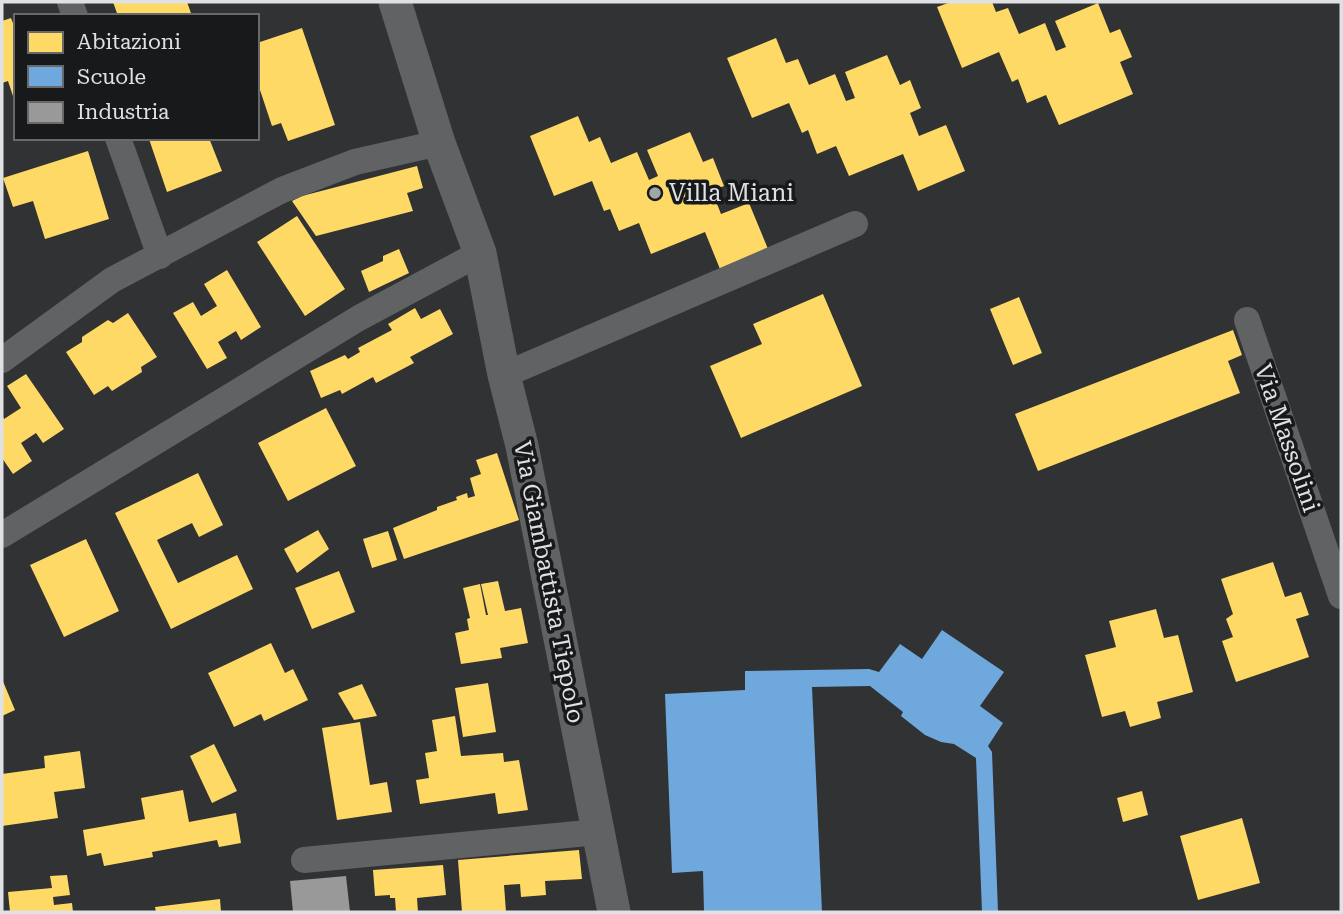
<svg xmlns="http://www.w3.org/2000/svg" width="1343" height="914" font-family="'Roboto Serif',serif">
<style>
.homes{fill:#ffd966}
.schools{fill:#6fa8dc}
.industry{fill:#999}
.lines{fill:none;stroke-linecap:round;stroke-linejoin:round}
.minor{stroke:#616263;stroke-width:26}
.tertiary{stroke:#616263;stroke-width:33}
.poi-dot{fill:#a2a4a6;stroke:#17191b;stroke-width:2.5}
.labels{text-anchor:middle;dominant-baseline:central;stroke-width:7;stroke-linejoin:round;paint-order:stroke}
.poi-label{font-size:24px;fill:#dfe1e4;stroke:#17191b;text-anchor:start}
.street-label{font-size:24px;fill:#dfe1e4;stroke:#17191b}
</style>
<rect width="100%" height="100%" fill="#303234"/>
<path class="homes" d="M113,2H187L192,16H118Z
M951,2H992L996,12L1008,8L1019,34L1045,23L1056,51L1066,47L1055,21L1098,3L1110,33L1120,29L1132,57L1120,62L1133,94L1059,125L1046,95L1027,103L1018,79L1012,82L999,52L962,68L937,7Z
M11,18L16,31L15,102L8,81L2,83V21Z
M302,28L335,125L288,141L281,123L272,126L257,81V43Z
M776,38L786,63L798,59L809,85L835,74L846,101L855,98L845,72L887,55L900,85L910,80L921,108L910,113L919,136L946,125L965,171L918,191L903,154L849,176L836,146L817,154L808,130L802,133L789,103L752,118L727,58Z
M578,116L589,142L600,137L611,163L637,152L649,180L658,176L647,150L690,132L703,162L713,158L724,186L712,191L721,214L749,203L768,249L720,269L705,232L651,254L639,223L619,231L610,209L604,211L592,181L554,196L530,136Z
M152,138H209L222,171L167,192L149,139Z
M88,151L109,219L45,239L33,201L13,207L3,178Z
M417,166L423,188L407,193L413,211L316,236L292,201L302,196Z
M297,216L345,289L305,316L257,242Z
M399,249L409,273L369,292L361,271L383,261V256Z
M227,270L261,327L241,340L236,331L218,342L227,358L207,369L173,313L193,302L201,316L217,306L204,284Z
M823,294L862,386L741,438L710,366L762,344L753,324Z
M1019,297L1042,353L1013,365L990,309Z
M415,308L421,319L440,309L453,334L410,357L414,363L376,383L373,377L342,394L340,390L321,398L310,371L345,355L348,359L360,352L358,348L392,330L388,324Z
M128,313L157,357L141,367L142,372L112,391L108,386L94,395L66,352L82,342V337L108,320L113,323Z
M1233,330L1242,355L1228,361L1240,393L1038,471L1015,414Z
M26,374L64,429L43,443L36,433L21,443L32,461L13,474L2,458V415L4,419L21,408L7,386Z
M326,408L356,466L288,501L258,443Z
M497,453L519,520L404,559L393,528L437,510V507L457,500L456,497L467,493L468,498L475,496L470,478L481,474L476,460Z
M198,473L223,525L199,537L192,523L157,540L178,583L237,555L253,589L171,629L115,513Z
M318,530L329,549L297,573L284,549Z
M388,531L397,560L372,568L363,539Z
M86,539L119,611L64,637L30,565Z
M1273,562L1285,597L1301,592L1309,615L1296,619L1309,657L1236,682L1222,641L1233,637L1226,619L1233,614L1221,579Z
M339,571L355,612L312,629L295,588Z
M498,581L505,611L521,608L528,643L500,648L502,658L461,664L455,633L469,630L467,619L470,618L463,588L480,584L486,615H488L481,584Z
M1156,609L1164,638L1178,635L1193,692L1157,702L1161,718L1130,727L1125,711L1102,717L1085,655L1116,647L1109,621Z
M271,643L285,673L293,669L308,700L264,721L261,714L234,727L208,673Z
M2,679L15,710L2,716Z
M488,683L496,732L463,737L455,688Z
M362,684L377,716L354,720L338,693Z
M455,716L461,756L503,753L504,762L519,760L528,810L498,814L495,793L420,804L416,780L429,778L425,753L437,751L432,720Z
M360,722L370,785L387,782L392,812L337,820L322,728Z
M214,744L237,791L212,803L190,756Z
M80,751L85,788L54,792L58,818L2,826V774L45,768L44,756Z
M183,790L189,822L236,813L241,843L219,847L217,840L152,852L153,857L104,866L101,853L87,856L83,830L145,819L141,798Z
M1142,791L1148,815L1123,822L1117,798Z
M1242,818L1260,883L1198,900L1180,836Z
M579,850L582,879L545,881L546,895L521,897L520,884L504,885L506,912H462L458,860Z
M443,865L446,895L417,898L418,912H396L395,898H390V895L375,896L373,870Z
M67,875L70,895L53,897L54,905L72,903L73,912H10L8,892L52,888L50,876Z
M220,899L221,912H156L155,907Z"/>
<path class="schools" d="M942,630L1004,672L980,706L1003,723L988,746L992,752L998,912H982L976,758L954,744L941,742L925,735L901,716L903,712L870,686L812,687L822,912H704L703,871L672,873L665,694L745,690V671L869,669L879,672L900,644L922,659Z"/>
<path class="industry" d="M346,876L350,912H293L290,881Z"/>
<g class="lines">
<path class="minor" d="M70,2L75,16
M118,138L160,256
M1247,320L1341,596
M2,360L112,280L282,190L355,162L439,143
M504,375L855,224
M2,535L359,318L480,253
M304,860L598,832"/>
<path class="tertiary" d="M395,2L439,143L480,253L504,375L522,446L614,912"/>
</g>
<circle class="poi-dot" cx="655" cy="193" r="7"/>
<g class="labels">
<g class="poi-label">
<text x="669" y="193">Villa Miani</text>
</g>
<g class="street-label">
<text transform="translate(1287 438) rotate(71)">Via Massolini</text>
<text transform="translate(549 582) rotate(79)">Via Giambattista Tiepolo</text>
</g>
</g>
<rect width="1343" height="914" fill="none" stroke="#dfe1e4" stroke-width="7"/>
<rect x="14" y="14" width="245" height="126" fill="#17191b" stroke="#67696b" stroke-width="2"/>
<rect x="28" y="32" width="35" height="21" fill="#ffd966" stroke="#67696b" stroke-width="2"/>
<text x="77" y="49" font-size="21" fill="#dfe1e4">Abitazioni</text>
<rect x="28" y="66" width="35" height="21" fill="#6fa8dc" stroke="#67696b" stroke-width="2"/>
<text x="77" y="84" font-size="21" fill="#dfe1e4">Scuole</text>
<rect x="28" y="102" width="35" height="21" fill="#999999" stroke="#67696b" stroke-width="2"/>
<text x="77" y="119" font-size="21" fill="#dfe1e4">Industria</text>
</svg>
